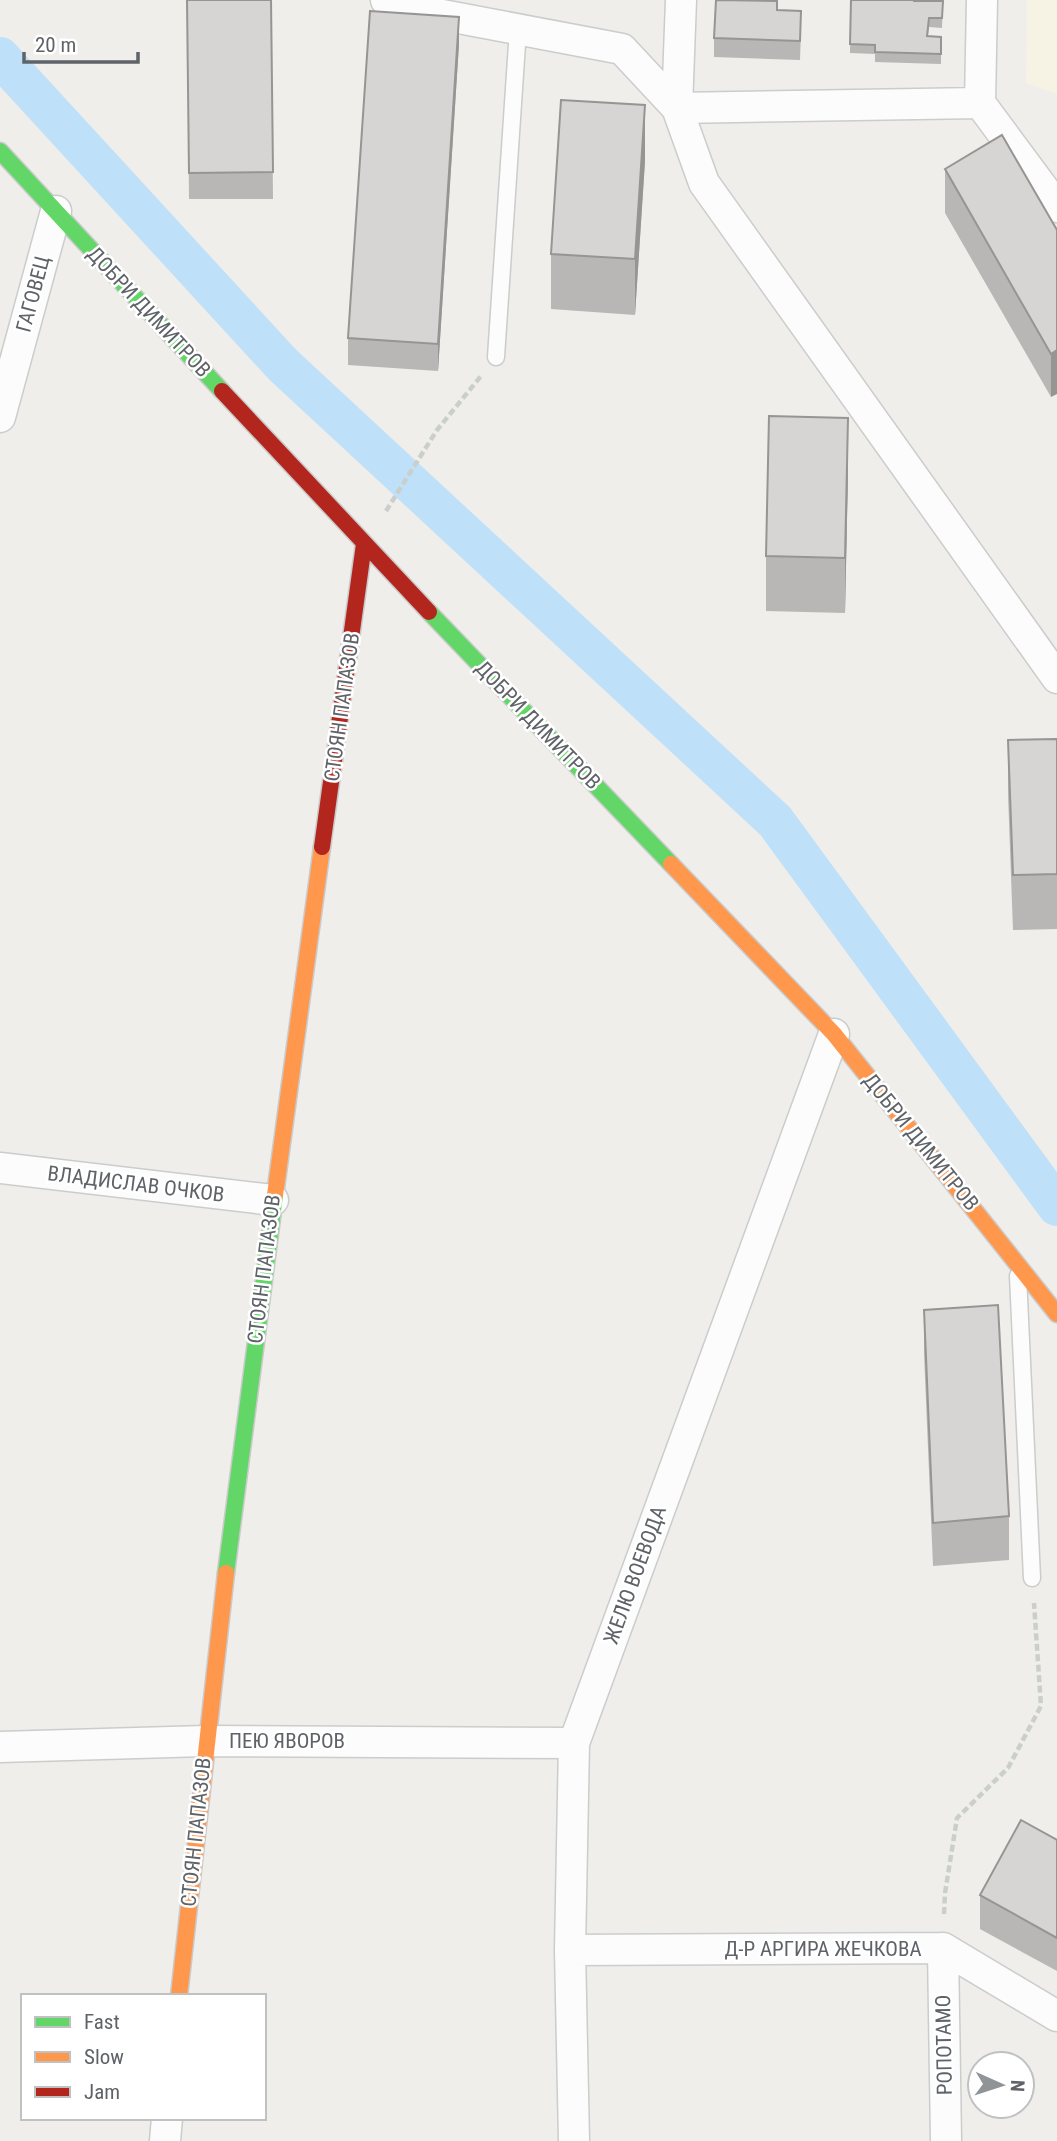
<svg xmlns="http://www.w3.org/2000/svg" width="1057" height="2141" font-family="'Roboto Condensed',sans-serif">
<style>
.commercial{fill:#f7f3e4}
.lines{fill:none;stroke-linecap:round;stroke-linejoin:round}
.canal{stroke:#bfe0f9;stroke-width:40}
.lane-casing{stroke:#cbcccc;stroke-width:19}
.street-casing{stroke:#cbcccc;stroke-width:33}
.fast-casing{stroke:#cacacb;stroke-width:19}
.slow-casing{stroke:#cacacb;stroke-width:19}
.jam-casing{stroke:#cacacb;stroke-width:19}
.path{stroke:#cacfcc;stroke-width:4.5;stroke-dasharray:7 3.5;stroke-linecap:butt}
.lane{stroke:#fdfcfc;stroke-width:16}
.street{stroke:#fdfcfc;stroke-width:30}
.fast{stroke:#63d668;stroke-width:16}
.slow{stroke:#ff974d;stroke-width:16}
.jam{stroke:#b3261e;stroke-width:16}
.wall{fill:#b8b7b5}
.shaded-wall{fill:#969594}
.building{fill:#d6d5d3;stroke:#969594;stroke-width:2}
.labels{text-anchor:middle;dominant-baseline:central;stroke-width:5;stroke-linejoin:round;paint-order:stroke}
.street-label{font-size:21px;fill:#5f6368;stroke:#fff}
</style>
<rect width="100%" height="100%" fill="#efeeea"/>
<path class="commercial" d="M1027,0H1057V94L1026,83Z"/>
<g class="lines">
<path class="canal" d="M0,57L283,365L775,821L1057,1206"/>
<g class="lane-casing">
<path id="lane" d="M496,357L518,29
M1018,1276L1032,1578"/>
</g>
<g class="street-casing">
<path id="street" d="M386,0L395,6L622,49L677,108L704,183L1057,678
M980,103L1057,207
M980,103L982,0
M677,108L980,103
M677,108L681,0
M0,417L56,211
M0,1168L273,1200
M0,1747L205,1741L574,1743
M943,1948L946,2141
M570,1950L943,1948L1057,2016
M165,2141L167,2118
M574,2141L570,1950L574,1743L834,1034"/>
</g>
<g class="fast-casing">
<path id="fast" d="M0,151L222,391
M429,612L671,864
M226,1573L275,1195"/>
</g>
<g class="slow-casing">
<path id="slow" d="M671,864L834,1034L1057,1314
M275,1195L322,847
M179,1996L226,1573"/>
</g>
<g class="jam-casing">
<path id="jam" d="M222,391L429,612
M322,847L364,544"/>
</g>
<path class="path" d="M386,511L437,430L481,376
M944,1914L945,1893L957,1818L1008,1768L1041,1706L1034,1603"/>
<use href="#lane" class="lane"/>
<use href="#street" class="street"/>
<use href="#fast" class="fast"/>
<use href="#slow" class="slow"/>
<use href="#jam" class="jam"/>
</g>
<path class="wall" d="M187,0H271L273,199H189Z
M851,0L943,1L942,28L929,27L928,36L941,37V64L875,62V54L850,53Z
M777,10L801,30L800,60L714,57V38Z
M459,44L438,371L348,365V338Z
M645,161L635,315L551,309V254Z
M945,169L1057,230L1051,397L945,213Z
M848,473L845,613L766,611V556Z
M1057,739V929L1013,930L1008,795V740Z
M924,1310L1009,1516V1560L933,1566L924,1354Z
M1057,1840V1971L980,1929V1895Z"/>
<path class="shaded-wall" d="M459,17V44L438,371V344Z
M645,105V161L635,315V259Z
M1057,350V394L1051,397V354Z
M848,418V473L845,613V558Z"/>
<path class="building" d="M187,0H271L273,172L189,173Z
M716,0L777,1V10L801,11L800,41L714,38Z
M851,0H914V1H943L942,18H929L927,36L941,37V54L875,52V45L850,44Z
M370,11L459,17L438,344L348,338Z
M561,100L645,105L635,259L551,254Z
M1002,135L1057,230V350L1051,354L945,169Z
M769,416L848,418L845,558L766,556Z
M1057,739V874L1013,875L1008,740Z
M998,1305L1009,1516L933,1523L924,1310Z
M1021,1820L1057,1840V1938L980,1895Z"/>
<g class="labels">
<g class="street-label">
<text transform="translate(33 294) rotate(-75)">ГАГОВЕЦ</text>
<text transform="translate(149 312) rotate(47)">ДОБРИ ДИМИТРОВ</text>
<text transform="translate(342 707) rotate(-82)">СТОЯН ПАПАЗОВ</text>
<text transform="translate(538 725) rotate(46)">ДОБРИ ДИМИТРОВ</text>
<text transform="translate(921 1142) rotate(51)">ДОБРИ ДИМИТРОВ</text>
<text transform="translate(136 1184) rotate(7)">ВЛАДИСЛАВ ОЧКОВ</text>
<text transform="translate(264 1269) rotate(-83)">СТОЯН ПАПАЗОВ</text>
<text transform="translate(635 1575) rotate(-70)">ЖЕЛЮ ВОЕВОДА</text>
<text x="287" y="1741">ПЕЮ ЯВОРОВ</text>
<text transform="translate(196 1832) rotate(-84)">СТОЯН ПАПАЗОВ</text>
<text x="823" y="1949">Д-Р АРГИРА ЖЕЧКОВА</text>
<text transform="translate(944 2045) rotate(-91)">РОПОТАМО</text>
</g>
</g>
<rect x="21" y="1994" width="245" height="126" fill="#ffffff" stroke="#bfc1c3" stroke-width="2"/>
<rect x="35" y="2017" width="35" height="10" fill="#63d668" stroke="#bfc1c3" stroke-width="2"/>
<text x="84" y="2029" font-size="21" fill="#5f6368">Fast</text>
<rect x="35" y="2052" width="35" height="10" fill="#ff974d" stroke="#bfc1c3" stroke-width="2"/>
<text x="84" y="2064" font-size="21" fill="#5f6368">Slow</text>
<rect x="35" y="2087" width="35" height="10" fill="#b3261e" stroke="#bfc1c3" stroke-width="2"/>
<text x="84" y="2099" font-size="21" fill="#5f6368">Jam</text>
<g transform="translate(1001 2085) rotate(93)"><circle r="33" fill="#ffffff" stroke="#bfc1c3" stroke-width="2"/>
<path d="M0-5L12 26L0 18L-12 26Z" fill="#919496"/>
<text y="-10" font-size="19" font-weight="bold" text-anchor="middle" fill="#5f6368">N</text>
</g>
<path d="M24 52v10h114v-10" fill="none" stroke="#5f6368" stroke-width="3.5"/>
<text x="35" y="52" font-size="21" fill="#5f6368" stroke="#ffffff" stroke-width="5" paint-order="stroke">20 m</text>
</svg>
